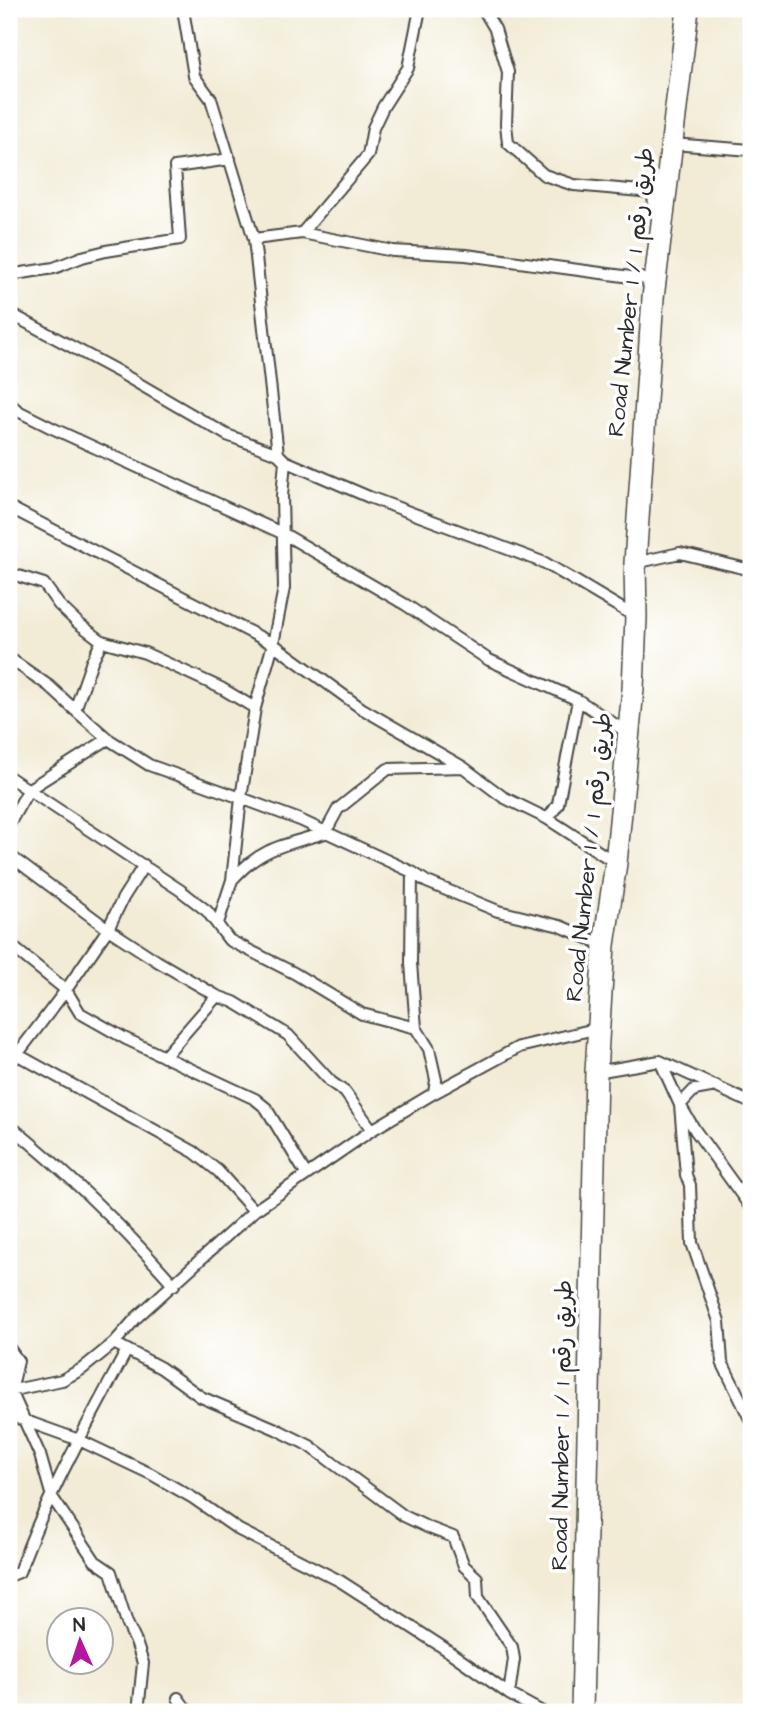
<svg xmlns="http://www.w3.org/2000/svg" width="760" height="1721" font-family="'Architects Daughter','Playpen Sans Arabic',sans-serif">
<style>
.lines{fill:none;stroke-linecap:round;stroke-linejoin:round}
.street-casing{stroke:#494844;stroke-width:14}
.highway-casing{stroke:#494844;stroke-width:24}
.street{stroke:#fff;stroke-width:10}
.highway{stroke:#fff;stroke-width:21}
.labels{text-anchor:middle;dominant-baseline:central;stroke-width:7;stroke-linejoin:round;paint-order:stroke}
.street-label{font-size:23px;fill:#2b2b2b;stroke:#fff}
</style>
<rect width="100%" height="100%" fill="#fff"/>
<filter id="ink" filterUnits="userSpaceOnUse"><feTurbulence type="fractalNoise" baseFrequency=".0143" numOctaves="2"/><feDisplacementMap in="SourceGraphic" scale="14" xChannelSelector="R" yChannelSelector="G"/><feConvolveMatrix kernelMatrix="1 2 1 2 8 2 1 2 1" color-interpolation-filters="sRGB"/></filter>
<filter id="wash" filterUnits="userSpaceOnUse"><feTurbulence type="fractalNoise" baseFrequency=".00686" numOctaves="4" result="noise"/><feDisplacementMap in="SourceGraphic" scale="28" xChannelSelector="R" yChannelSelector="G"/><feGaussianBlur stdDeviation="1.57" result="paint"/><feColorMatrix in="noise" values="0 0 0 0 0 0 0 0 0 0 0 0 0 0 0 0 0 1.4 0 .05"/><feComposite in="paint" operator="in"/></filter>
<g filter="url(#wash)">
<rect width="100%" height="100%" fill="#f2ebd5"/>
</g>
<g filter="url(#ink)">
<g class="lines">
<g class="street-casing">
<path id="street" d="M183,9L194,76L211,99L254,239L278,454
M483,9L495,29L508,72L506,124L508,143L544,175L574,185L652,192L656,213
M672,144L751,150
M302,233L368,155L373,128L383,107L408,68L420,9
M254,239L302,233L393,251L466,255L646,279L650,289
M9,275L54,268L82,257L106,251L180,239L175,167L230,159
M9,313L117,371L227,435L278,454L285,461L369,497L545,563L636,617
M9,403L18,411L52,428L284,534L406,605L489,660L578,700L628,733
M285,461L282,496L284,588L273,644L255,708L241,798L300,820L412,872L427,882L498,911L560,926L604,945
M9,507L273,644L361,708L463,767
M635,563L680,553L751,570
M9,573L44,584L59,605L78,623L102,641L145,653L221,688L255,708
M9,658L49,686L75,710
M108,739L149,765L241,798L232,880L218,923
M9,777L180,890L207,911L229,940L294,973L362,1014L416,1028
M548,819L558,804L578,700
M9,824L29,789L108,739L75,710L92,661L102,641
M9,855L108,929L157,961L217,996L234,1002L288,1035L331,1082L345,1092L372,1130
M412,872L411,963L416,1028L429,1049L436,1080L434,1093
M232,880C261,847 285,845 325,833L338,809L388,769L463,767L503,797L548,819L616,863
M9,944L66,990L80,1013L126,1039L255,1099L266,1108L306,1174
M9,1050L194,1152L218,1171L254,1211
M164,1057L217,996
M660,1061L680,1105L695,1130L751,1208
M9,1065L66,990L108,929L123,898L144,865
M596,1072L660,1061L751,1103
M716,1086L694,1090L680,1105L686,1175L690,1185L692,1243L719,1321L722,1362L751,1421
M9,1125C68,1173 123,1227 174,1285
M114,1343L161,1368L201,1397L276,1429L310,1446L404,1516L427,1527L453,1537L464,1566L477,1578L478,1597L512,1647L514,1659L509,1694
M9,1348L18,1361L11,1391L40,1455L52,1497L95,1561L111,1572L127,1623L136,1642L143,1663L138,1712
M9,1391L62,1380L82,1369L114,1343L137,1317L254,1211L372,1130L434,1093L519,1047L599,1028
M9,1415L79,1440L151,1474L193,1498L239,1530L340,1581L444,1648L509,1694L542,1712
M9,1576L19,1572C47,1495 88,1423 127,1350
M178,1698L188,1712"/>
</g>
<g class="highway-casing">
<path id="highway" d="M582,1712L596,1072L604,945L616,863L633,689L636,617L635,563L653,298L688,9"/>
</g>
<use href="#street" class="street"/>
<use href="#highway" class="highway"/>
</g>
</g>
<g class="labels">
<g class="street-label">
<text transform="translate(631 292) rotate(-84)">Road Number 1 / طريق رقم 1</text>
<text transform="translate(589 857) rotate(-84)">Road Number 1 / طريق رقم 1</text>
<text transform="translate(562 1425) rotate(-89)">Road Number 1 / طريق رقم 1</text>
</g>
</g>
<rect width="760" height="1721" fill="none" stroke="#fff" stroke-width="35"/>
<g transform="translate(80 1641) rotate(357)"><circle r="33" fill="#ffffff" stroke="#aaaaaa" stroke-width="2"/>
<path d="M0-5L12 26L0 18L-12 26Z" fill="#b5179e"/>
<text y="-10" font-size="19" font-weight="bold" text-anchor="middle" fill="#2b2b2b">N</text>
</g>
</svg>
